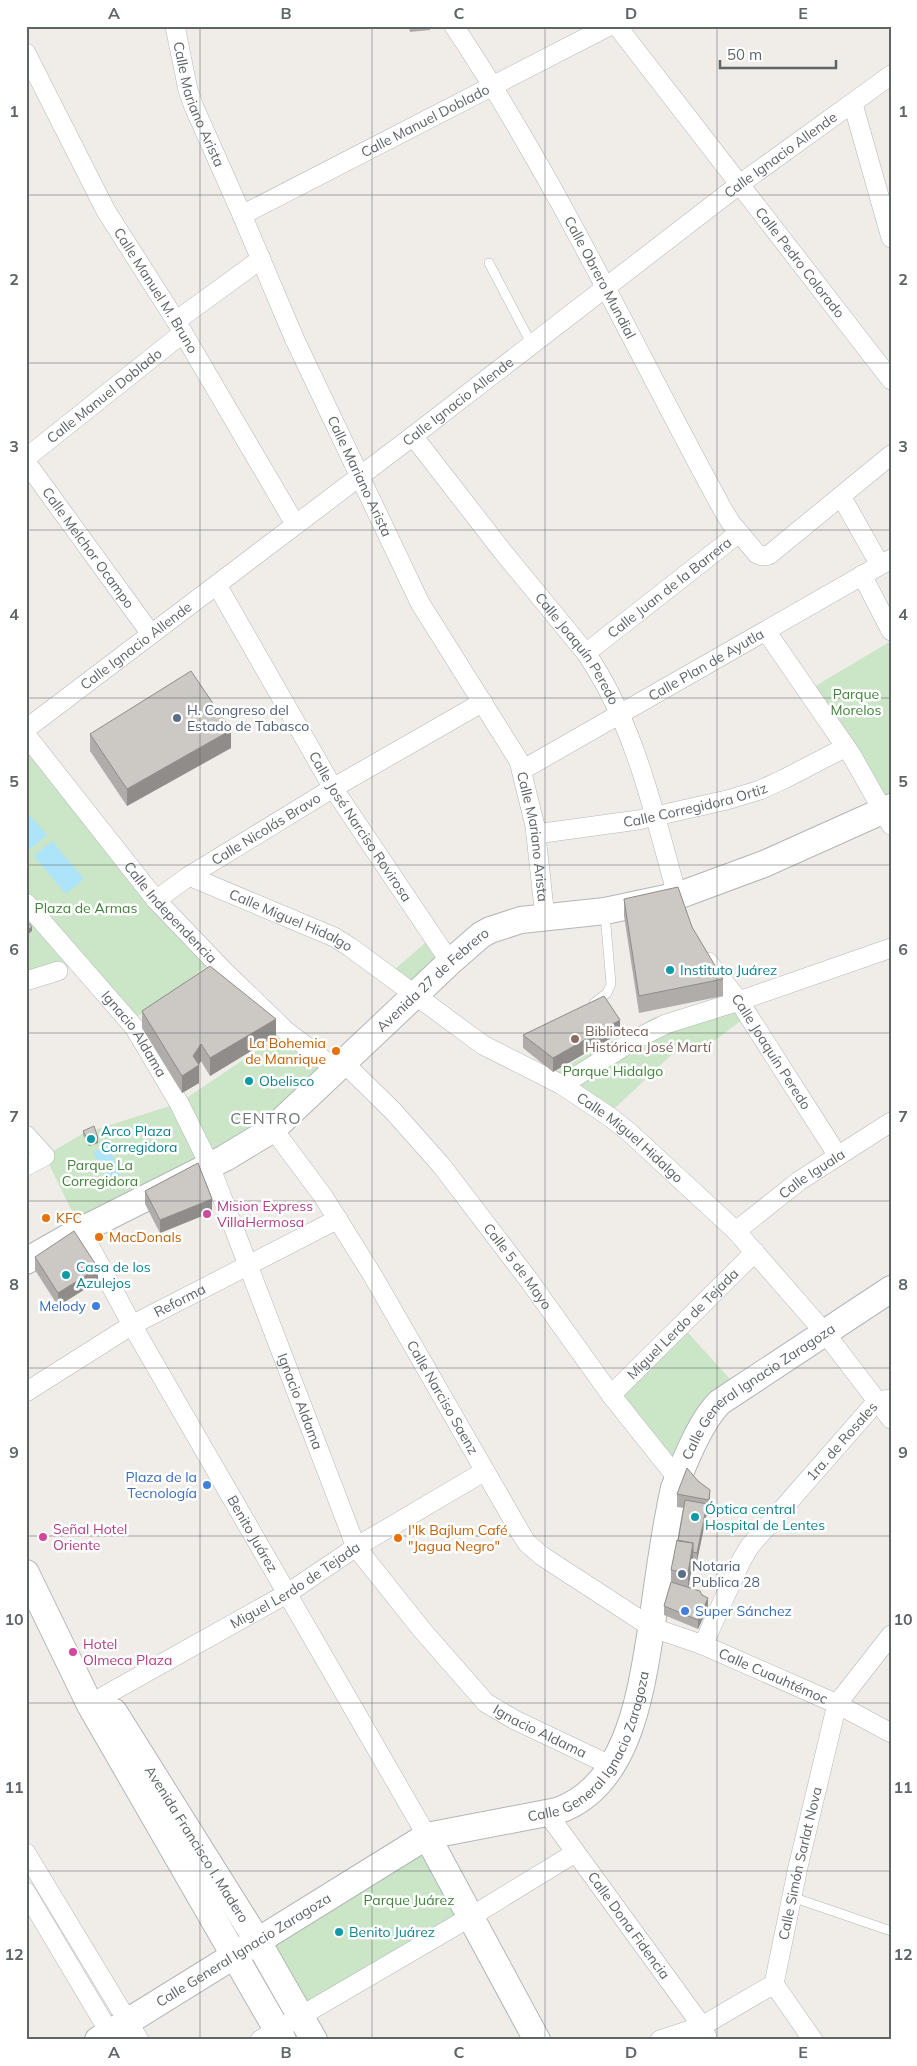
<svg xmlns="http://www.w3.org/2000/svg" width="917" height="2066" font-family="Mulish,sans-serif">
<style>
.green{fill:#cbe6c6}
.water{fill:#aee4fa}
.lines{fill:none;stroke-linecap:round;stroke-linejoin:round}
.lane-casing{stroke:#b3b6b9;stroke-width:10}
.street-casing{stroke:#b3b6b9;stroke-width:20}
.secondary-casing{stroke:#b2b6b9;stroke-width:28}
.lane{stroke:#fff;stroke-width:9}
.street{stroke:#fff;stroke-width:19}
.secondary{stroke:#fff;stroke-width:26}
.wall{fill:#afaca9}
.shaded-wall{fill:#8f8c89}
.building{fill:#ccc8c4;stroke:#8f8c89}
.grid{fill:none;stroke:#5f6467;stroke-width:1;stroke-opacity:0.55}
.service-dot{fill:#5c6f8a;stroke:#fff;stroke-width:2}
.culture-dot{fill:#0f9aa8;stroke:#fff;stroke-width:2}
.education-dot{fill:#8d6e63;stroke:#fff;stroke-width:2}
.food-dot{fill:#e8710a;stroke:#fff;stroke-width:2}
.hotel-dot{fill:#d1479c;stroke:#fff;stroke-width:2}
.shop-dot{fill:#3f7fe0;stroke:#fff;stroke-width:2}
.labels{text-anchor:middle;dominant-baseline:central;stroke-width:5;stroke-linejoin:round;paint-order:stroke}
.street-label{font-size:14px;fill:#5f6467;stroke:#fff}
.park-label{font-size:14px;fill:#40833a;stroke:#fff}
.service-label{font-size:14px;fill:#4e5e75;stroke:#fff;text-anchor:start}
.culture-label{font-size:14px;fill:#0d838f;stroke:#fff;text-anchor:start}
.education-label{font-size:14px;fill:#785e54;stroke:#fff;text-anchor:start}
.food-label{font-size:14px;fill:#c56008;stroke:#fff;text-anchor:start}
.hotel-label{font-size:14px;fill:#b23c85;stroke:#fff;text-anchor:start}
.shop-label{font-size:14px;fill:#366cbe;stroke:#fff;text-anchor:end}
.quarter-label{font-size:16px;letter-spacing:1px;fill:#707679;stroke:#fff}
.neatline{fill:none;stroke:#5f6467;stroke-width:2}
.grid-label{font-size:16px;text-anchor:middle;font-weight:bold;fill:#5f6467}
</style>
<rect width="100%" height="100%" fill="#f0ede8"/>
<path class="green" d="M891,641V824L807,691Z
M26,735L214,961L122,1028L76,973L68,966L58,971L26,981Z
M433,936L450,962L415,996L388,975Z
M727,1006L742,1020L697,1054L685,1042L613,1110L552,1074L655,1017Z
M286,1031L337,1070L307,1098L81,1230L45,1156L82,1134L179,1103Z
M681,1325L739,1389L678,1479L611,1395Z
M427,1836L472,1916L300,2017L257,1940Z"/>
<path class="water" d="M26,811L47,835L29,850L26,846Z
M52,841L84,879L66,894L34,856Z
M108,1145L123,1182L113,1186L93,1152Z"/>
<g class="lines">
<g class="lane-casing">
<path id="lane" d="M489,263L532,345
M594,1003L607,993L611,984L605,914
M792,1897L891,1931"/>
</g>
<g class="street-casing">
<g id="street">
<path id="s1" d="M175,26L188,90L194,107L242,215L295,340L420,603L519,761L535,826L545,918"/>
<path id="s2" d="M454,26C556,179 635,349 723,510L731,523L757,554L762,556L769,555L891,455"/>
<path id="s3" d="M617,26L891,380"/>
<path id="s4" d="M26,53L106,211L176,321L295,524"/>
<path d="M853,104L891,238"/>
<path id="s5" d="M242,215L609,26"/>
<path d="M176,321L261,259"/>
<path id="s6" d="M413,436L503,552L586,653C635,725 654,813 677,895"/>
<path id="s7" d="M26,458L183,333"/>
<path id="s8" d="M26,462L151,634"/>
<path d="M841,496L880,565"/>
<path d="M862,575L891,631"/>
<path id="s9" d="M217,585L333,788L450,962"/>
<path d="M766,631L852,756L891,825"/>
<path id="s10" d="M586,653L739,533"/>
<path id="s11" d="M26,729L413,436L740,184L891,75"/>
<path id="s12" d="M26,735L156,900L225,972L286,1031L337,1070"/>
<path id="s13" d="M522,770L891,559"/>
<path id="s14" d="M536,834L638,820L727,800L760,790L784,779L846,747"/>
<path id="s15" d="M189,876L334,937L350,947L483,1045L562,1085L610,1117L629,1132L736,1231L825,1333L891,1419"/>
<path id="s16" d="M156,900L189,876L333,788L483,702"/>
<path id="s17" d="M26,903L134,1027L179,1103L210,1166L356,1547L422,1630L486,1703L515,1720L612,1766"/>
<path id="s18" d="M708,962L739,1001L838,1156"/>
<path d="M26,981L58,971"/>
<path id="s19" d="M344,1063L393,1111L441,1165L528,1279L611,1395L678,1479"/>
<path d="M562,1085L636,1039L666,1024L739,1001L891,948"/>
<path id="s20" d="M273,1129L323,1196L373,1276L520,1532L527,1543L542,1556L651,1627L703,1645L837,1704L891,1733"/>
<path d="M26,1135L45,1156L26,1166"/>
<path id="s21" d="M81,1230L132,1325L427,1836"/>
<path id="s22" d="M736,1231L799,1181L891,1122"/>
<path id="s23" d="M26,1392L132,1325L338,1219"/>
<path id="s24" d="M611,1395L755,1252"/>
<path id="s25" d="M703,1645L741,1561L750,1546L877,1401L889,1399"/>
<path id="s26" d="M104,1696L288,1593L356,1547L485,1471"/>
<path id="s27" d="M547,1813L702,2026L708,2040"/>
<path d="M26,1853L139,2040"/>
<path d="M26,1892L114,2040"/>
<path d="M774,1984L813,2040"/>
<path d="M260,2040L472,1916L575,1853"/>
<path id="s28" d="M660,2040L702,2026L774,1984L798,1867L837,1704L891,1635"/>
</g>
</g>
<g class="secondary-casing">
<g id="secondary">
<path id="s29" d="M26,1261L72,1235L225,1158L273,1129L450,962L481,935L490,930L521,920L605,911L680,895L764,864L891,807"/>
<path d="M26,1573L90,1705L283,2040"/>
<path id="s30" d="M114,1712L257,1940L314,2040"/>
<path d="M427,1836L537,2040"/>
<path id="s31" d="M98,2040L427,1836L557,1811C630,1786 641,1690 652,1624C658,1579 664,1533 674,1488C684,1463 701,1420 720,1402L891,1289"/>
</g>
</g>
<use href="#lane" class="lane"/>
<use href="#street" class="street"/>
<use href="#secondary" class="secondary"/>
</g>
<path class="wall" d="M409,26H430V30L410,32Z
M90,734L231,748L127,806L90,751Z
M624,899L723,979V996L639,1013L624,916Z
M142,1011L276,1036L210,1076L201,1061L198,1065L199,1083L182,1093L142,1028Z
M620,1033L553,1072L523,1048V1035Z
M83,1131L98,1143L89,1146L83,1135Z
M145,1191L212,1212L160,1233L145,1204Z
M35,1257L98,1281L58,1306L35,1270Z
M698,1481L710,1490V1503L709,1513H707L697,1561H693L688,1587L702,1595L708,1607L698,1629L664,1615V1606L671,1582V1570L678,1541L684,1508L677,1507V1494Z"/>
<path class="shaded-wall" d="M231,730V748L127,806V789Z
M32,927V931L26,936V931Z
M276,1019V1036L210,1076V1058Z
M620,1020V1033L553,1072V1058Z
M201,1044V1061L198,1066L199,1065V1083L182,1093V1076L193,1056Z
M98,1138V1143L89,1146V1141Z
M212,1199V1212L160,1233V1220Z
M98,1268V1281L58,1306V1293Z
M710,1490V1503L709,1513V1500Z
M707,1504V1513L697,1561V1553Z
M693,1543V1561L688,1590V1573Z
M708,1598V1607L698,1629V1620Z"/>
<path class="building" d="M191,671L231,730L127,789L90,734Z
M678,887L692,927L723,979L639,996L624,899Z
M26,920L32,927L26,931Z
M210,966L276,1019L210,1058L201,1044L193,1056L199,1065L182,1076L142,1011Z
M604,996L620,1020L553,1058L523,1035Z
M94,1126L98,1138L89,1141L83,1131Z
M198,1163L212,1199L160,1220L145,1191Z
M74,1231L98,1268L58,1293L35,1257Z
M687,1468L698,1481L710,1490L709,1500L677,1494Z
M685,1500L707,1504L697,1553L693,1552V1543L678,1541Z
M677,1540L693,1543L688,1573L671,1570Z
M671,1582L700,1591L702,1595L708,1598L698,1620L664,1606Z"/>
<path class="grid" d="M200,26V2040M372,26V2040M545,26V2040M717,26V2040M26,195H891M26,363H891M26,530H891M26,698H891M26,865H891M26,1033H891M26,1201H891M26,1368H891M26,1536H891M26,1703H891M26,1871H891"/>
<g class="service-dot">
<circle cx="177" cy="718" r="5"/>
<circle cx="682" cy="1574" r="5"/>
</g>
<g class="culture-dot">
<circle cx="670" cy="970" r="5"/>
<circle cx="249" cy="1081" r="5"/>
<circle cx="91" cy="1139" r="5"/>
<circle cx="66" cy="1275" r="5"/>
<circle cx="695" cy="1517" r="5"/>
<circle cx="339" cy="1932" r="5"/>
</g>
<circle class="education-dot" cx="575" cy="1039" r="5"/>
<g class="food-dot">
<circle cx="336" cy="1051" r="5"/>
<circle cx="46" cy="1218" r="5"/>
<circle cx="99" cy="1237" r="5"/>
<circle cx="398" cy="1538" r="5"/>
</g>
<g class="hotel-dot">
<circle cx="207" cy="1214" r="5"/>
<circle cx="43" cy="1537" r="5"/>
<circle cx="73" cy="1652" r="5"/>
</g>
<g class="shop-dot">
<circle cx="96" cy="1306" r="5"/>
<circle cx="207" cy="1485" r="5"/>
<circle cx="685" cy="1611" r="5"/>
</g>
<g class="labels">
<g class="street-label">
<text stroke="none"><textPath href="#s1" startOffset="82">Calle Mariano Arista</textPath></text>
<text stroke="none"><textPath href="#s5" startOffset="206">Calle Manuel Doblado</textPath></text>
<text stroke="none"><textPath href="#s11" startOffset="948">Calle Ignacio Allende</textPath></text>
<text stroke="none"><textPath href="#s3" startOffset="299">Calle Pedro Colorado</textPath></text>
<text stroke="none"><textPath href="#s2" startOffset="291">Calle Obrero Mundial</textPath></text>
<text stroke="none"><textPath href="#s4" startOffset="271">Calle Manuel M. Bruno</textPath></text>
<text stroke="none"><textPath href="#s7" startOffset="100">Calle Manuel Doblado</textPath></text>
<text stroke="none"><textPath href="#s11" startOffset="542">Calle Ignacio Allende</textPath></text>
<text stroke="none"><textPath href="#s1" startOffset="488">Calle Mariano Arista</textPath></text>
<text stroke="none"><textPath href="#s8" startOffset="106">Calle Melchor Ocampo</textPath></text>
<text stroke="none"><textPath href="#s10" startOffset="106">Calle Juan de la Barrera</textPath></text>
<text stroke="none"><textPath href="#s11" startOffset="138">Calle Ignacio Allende</textPath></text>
<text stroke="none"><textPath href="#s6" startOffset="269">Calle Joaquín Peredo</textPath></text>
<text stroke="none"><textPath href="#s13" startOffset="212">Calle Plan de Ayutla</textPath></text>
<text stroke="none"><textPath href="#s14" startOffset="162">Calle Corregidora Ortiz</textPath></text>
<text stroke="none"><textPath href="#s9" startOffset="281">Calle José Narciso Rovirosa</textPath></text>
<text stroke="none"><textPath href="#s16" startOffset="131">Calle Nicolás Bravo</textPath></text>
<text stroke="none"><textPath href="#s1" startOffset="892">Calle Mariano Arista</textPath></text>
<text stroke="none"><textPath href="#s12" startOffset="229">Calle Independencia</textPath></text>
<text stroke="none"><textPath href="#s15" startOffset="111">Calle Miguel Hidalgo</textPath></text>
<text stroke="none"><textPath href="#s29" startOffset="499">Avenida 27 de Febrero</textPath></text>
<text stroke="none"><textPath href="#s17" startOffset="170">Ignacio Aldama</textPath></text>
<text stroke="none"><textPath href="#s18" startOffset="110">Calle Joaquín Peredo</textPath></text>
<text stroke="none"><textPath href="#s15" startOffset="516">Calle Miguel Hidalgo</textPath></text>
<text stroke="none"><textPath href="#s22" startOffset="95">Calle Iguala</textPath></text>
<text stroke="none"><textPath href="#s19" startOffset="268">Calle 5 de Mayo</textPath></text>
<text stroke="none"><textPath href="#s23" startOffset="179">Reforma</textPath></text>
<text stroke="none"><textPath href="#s24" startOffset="101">Miguel Lerdo de Tejada</textPath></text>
<text stroke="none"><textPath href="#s31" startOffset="1011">Calle General Ignacio Zaragoza</textPath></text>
<text stroke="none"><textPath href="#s20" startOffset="318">Calle Narciso Saenz</textPath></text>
<text stroke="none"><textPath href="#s17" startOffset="575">Ignacio Aldama</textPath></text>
<text stroke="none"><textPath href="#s25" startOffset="249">1ra. de Rosales</textPath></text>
<text stroke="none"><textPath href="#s21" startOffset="349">Benito Juárez</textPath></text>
<text stroke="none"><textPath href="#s26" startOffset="221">Miguel Lerdo de Tejada</textPath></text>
<text stroke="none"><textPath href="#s20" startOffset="768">Calle Cuauhtémoc</textPath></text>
<text stroke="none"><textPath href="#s17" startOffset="995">Ignacio Aldama</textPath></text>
<text stroke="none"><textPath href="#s31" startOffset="591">Calle General Ignacio Zaragoza</textPath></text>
<text stroke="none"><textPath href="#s30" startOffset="156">Avenida Francisco I. Madero</textPath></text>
<text stroke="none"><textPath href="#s28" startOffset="251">Calle Simón Sarlat Nova</textPath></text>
<text stroke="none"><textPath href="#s27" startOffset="139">Calle Dona Fidencia</textPath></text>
<text stroke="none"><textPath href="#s31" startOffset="171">Calle General Ignacio Zaragoza</textPath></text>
</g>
<g class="park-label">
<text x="856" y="694">Parque<tspan x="856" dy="16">Morelos</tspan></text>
<text x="86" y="908">Plaza de Armas</text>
<text x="613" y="1071">Parque Hidalgo</text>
<text x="100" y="1165">Parque La<tspan x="100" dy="16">Corregidora</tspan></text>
<text x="409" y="1900">Parque Juárez</text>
</g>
<g class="service-label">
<text x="187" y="710">H. Congreso del<tspan x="187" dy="16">Estado de Tabasco</tspan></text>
<text x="692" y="1566">Notaria<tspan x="692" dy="16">Publica 28</tspan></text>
</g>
<g class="culture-label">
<text x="680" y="970">Instituto Juárez</text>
<text x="259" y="1081">Obelisco</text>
<text x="101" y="1131">Arco Plaza<tspan x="101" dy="16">Corregidora</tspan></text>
<text x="76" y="1267">Casa de los<tspan x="76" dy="16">Azulejos</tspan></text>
<text x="705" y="1509">Óptica central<tspan x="705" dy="16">Hospital de Lentes</tspan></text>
<text x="349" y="1932">Benito Juárez</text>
</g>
<g class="education-label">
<text x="585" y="1031">Biblioteca<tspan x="585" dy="16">Histórica José Martí</tspan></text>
</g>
<g class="food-label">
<text x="326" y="1043" text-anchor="end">La Bohemia<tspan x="326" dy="16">de Manrique</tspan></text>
<text x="56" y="1218">KFC</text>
<text x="109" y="1237">MacDonals</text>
<text x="408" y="1530">I'Ik Bajlum Café<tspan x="408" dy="16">"Jagua Negro"</tspan></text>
</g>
<g class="hotel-label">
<text x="217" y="1206">Mision Express<tspan x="217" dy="16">VillaHermosa</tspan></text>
<text x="53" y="1529">Señal Hotel<tspan x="53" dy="16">Oriente</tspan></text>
<text x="83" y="1644">Hotel<tspan x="83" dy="16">Olmeca Plaza</tspan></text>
</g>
<g class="shop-label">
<text x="86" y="1306">Melody</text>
<text x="197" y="1477">Plaza de la<tspan x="197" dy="16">Tecnología</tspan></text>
<text x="695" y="1611" text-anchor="start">Super Sánchez</text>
</g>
<g class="quarter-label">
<text x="266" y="1118">CENTRO</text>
</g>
</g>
<rect width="917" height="2066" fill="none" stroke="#ffffff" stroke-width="55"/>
<path d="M720 60v8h116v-8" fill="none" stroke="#5f6467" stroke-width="2.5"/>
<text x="727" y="60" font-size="15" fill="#5f6467" stroke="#ffffff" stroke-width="4" paint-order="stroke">50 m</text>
<rect x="28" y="28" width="862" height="2010" class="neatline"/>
<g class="grid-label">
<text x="114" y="19">A</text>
<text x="286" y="19">B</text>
<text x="459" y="19">C</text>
<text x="631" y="19">D</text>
<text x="803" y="19">E</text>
<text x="14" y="117">1</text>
<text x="903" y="117">1</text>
<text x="14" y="285">2</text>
<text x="903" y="285">2</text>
<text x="14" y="452">3</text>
<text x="903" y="452">3</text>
<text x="14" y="620">4</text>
<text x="903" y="620">4</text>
<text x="14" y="787">5</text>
<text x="903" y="787">5</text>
<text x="14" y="955">6</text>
<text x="903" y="955">6</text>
<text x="14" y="1122">7</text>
<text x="903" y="1122">7</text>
<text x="14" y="1290">8</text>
<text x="903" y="1290">8</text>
<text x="14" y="1458">9</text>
<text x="903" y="1458">9</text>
<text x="14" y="1625">10</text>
<text x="903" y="1625">10</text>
<text x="14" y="1793">11</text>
<text x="903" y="1793">11</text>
<text x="14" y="1960">12</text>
<text x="903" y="1960">12</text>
<text x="114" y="2058">A</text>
<text x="286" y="2058">B</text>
<text x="459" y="2058">C</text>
<text x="631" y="2058">D</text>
<text x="803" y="2058">E</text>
</g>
</svg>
